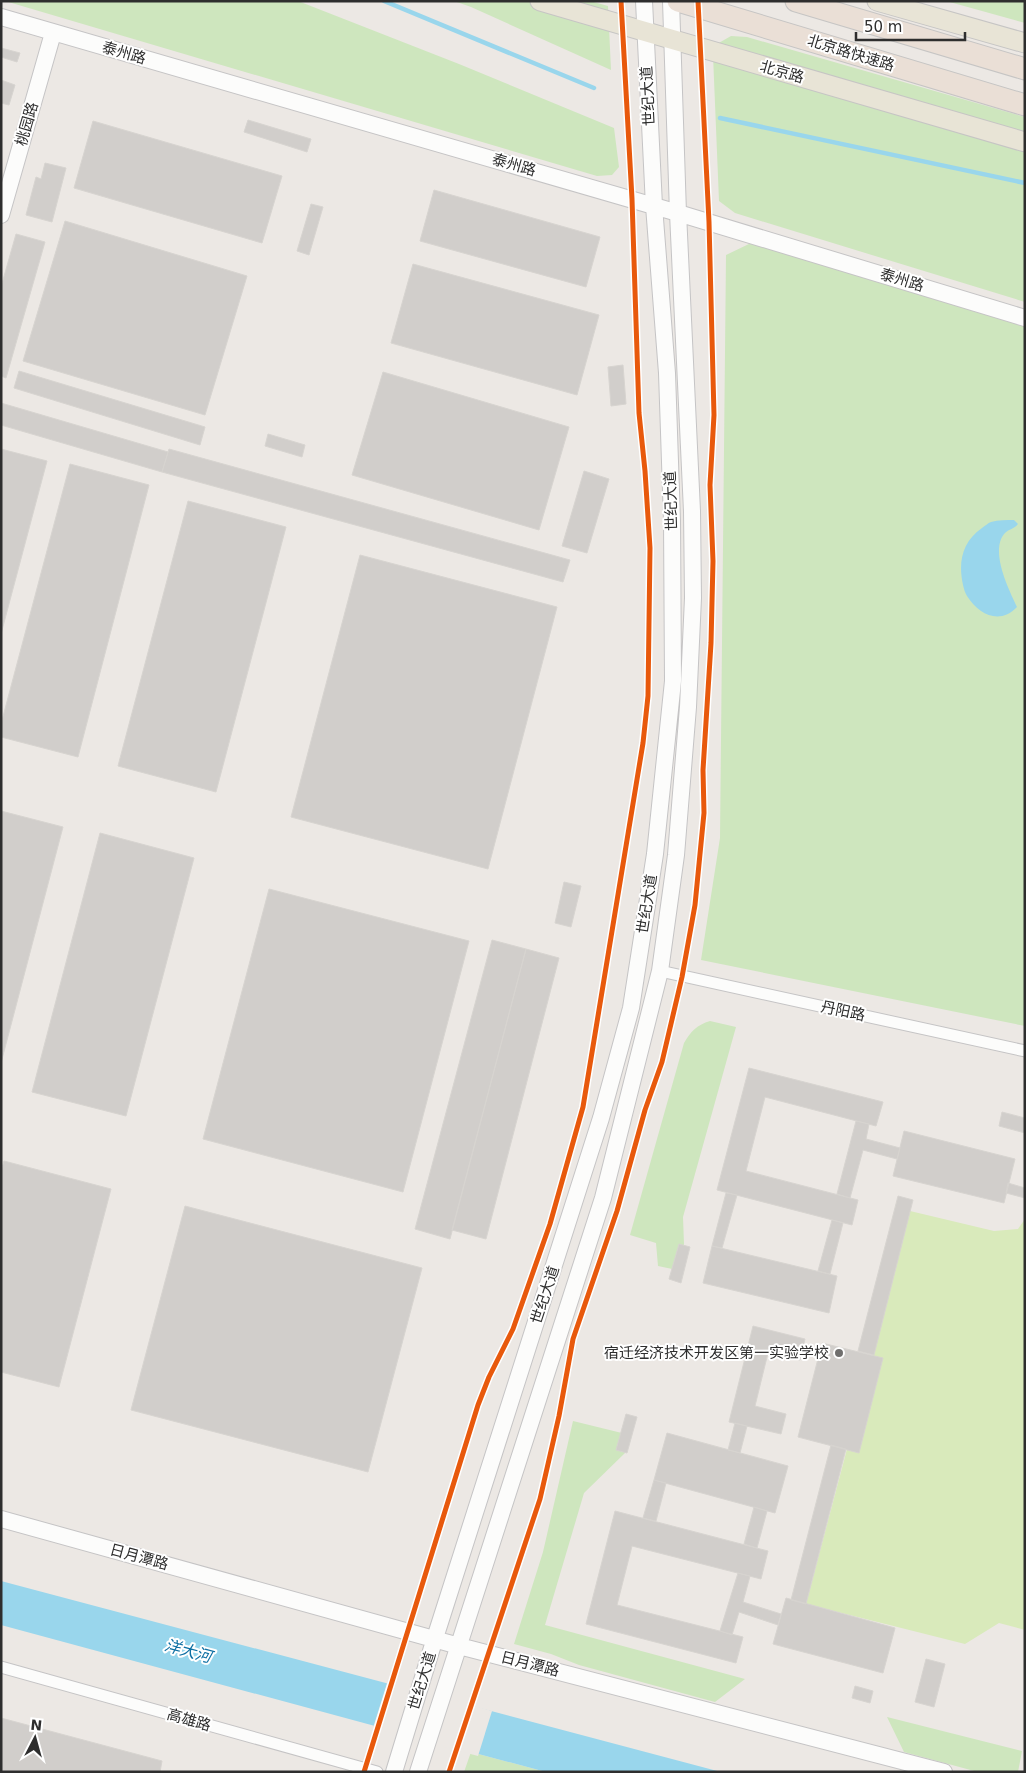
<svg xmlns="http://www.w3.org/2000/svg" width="1026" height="1773" font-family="'DejaVu Sans','Noto Sans SC',sans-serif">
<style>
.green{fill:#cee6be}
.pitch{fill:#d9eabb}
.water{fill:#99d6ec}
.pier{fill:#ece8e4}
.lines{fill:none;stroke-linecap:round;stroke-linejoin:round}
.stream{stroke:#99d6ec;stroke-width:4.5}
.building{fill:#d1cecb;stroke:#d7d4d0}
.street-casing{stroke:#c5c4c5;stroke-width:13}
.secondary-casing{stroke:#c5c4c5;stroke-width:18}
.primary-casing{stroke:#c6c5c4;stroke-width:21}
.highway-casing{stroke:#c6c5c4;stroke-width:23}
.street{stroke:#fcfcfb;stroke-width:11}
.secondary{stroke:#fcfcfb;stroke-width:16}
.primary{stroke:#e8e4d6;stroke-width:19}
.highway{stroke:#eadfd6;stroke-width:21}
.cycleway-casing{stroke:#fff;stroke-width:8}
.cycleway{stroke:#e8590c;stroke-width:5}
.poi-dot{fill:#706f6e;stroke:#fff;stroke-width:2}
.labels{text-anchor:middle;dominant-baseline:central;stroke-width:4;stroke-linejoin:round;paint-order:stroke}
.street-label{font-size:15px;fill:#2e2e2e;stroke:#fff}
.poi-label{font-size:15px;fill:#2e2e2e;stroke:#fff;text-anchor:end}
.water-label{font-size:16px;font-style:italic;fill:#0d6fa3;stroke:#fff}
</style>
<rect width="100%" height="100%" fill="#ece8e4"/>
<path class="green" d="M5,1H298L459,64L614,128L619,167L612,175L597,176Z
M454,1H590L608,6L611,70L471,7Z
M946,1H1025V23Z
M731,36L747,37L1025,117V302L735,213L719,201L713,55L717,44Z
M751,243L1025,327V1026L701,960L720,838L726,255Z
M710,1021L736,1027L683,1217L684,1244L677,1270L658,1266L656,1243L630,1235L684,1043C691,1031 697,1025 710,1021Z
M573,1421L630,1435L625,1453L584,1493L545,1625L745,1679L715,1702L579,1665L551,1654L514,1644L543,1552Z
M887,1717L1022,1751L1018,1772H978L904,1752Z
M471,1752L546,1772H464Z"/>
<path class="pitch" d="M910,1211L994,1231L1018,1229L1025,1219V1630L999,1623L965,1644L806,1604Z"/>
<path class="water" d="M1014,520L1018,524C1014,529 1009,529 1005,533C989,550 1009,590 1017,607C1000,625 979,615 967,596C965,593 964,589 963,585C958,562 962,542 982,528C985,526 988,523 991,522C998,520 1007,520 1014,520Z
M1,1581L721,1772H546L471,1752L1,1625Z"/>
<path class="pier" d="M388,1680L492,1711L478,1756L373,1728Z"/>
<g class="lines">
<path class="stream" d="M384,1L594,88
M720,118L1025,183"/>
</g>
<path class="building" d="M1,48L20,53L17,62L1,57Z
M1,80L15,85L9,105L1,103Z
M248,120L311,139L307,152L244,132Z
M93,121L282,176L262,243L74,188Z
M45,163L66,168L52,222L26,215L36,177L41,179Z
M434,190L600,237L586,287L420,241Z
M311,204L323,207L309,255L297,251Z
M65,221L247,276L205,415L23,361Z
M16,234L45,242L6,378L1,376V287Z
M413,264L599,315L577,395L391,343Z
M623,365L626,404L611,406L608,367Z
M19,371L205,427L200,445L14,388Z
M383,372L569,427L539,530L352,475Z
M1,403L168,452L162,472L1,425Z
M268,434L305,445L302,457L265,446Z
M1,449L47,461L1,634Z
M169,449L570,560L563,582L162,472Z
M70,464L149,485L78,757L1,737V724Z
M584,471L609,479L587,553L562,546Z
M188,501L286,527L216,792L118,766Z
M360,555L557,607L488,869L291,817Z
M1,811L63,827L1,1063Z
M100,833L194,858L126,1116L32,1092Z
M564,882L581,886L571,927L555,923Z
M269,889L469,941L403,1192L203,1139Z
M492,940L526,949L450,1239L415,1229Z
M526,949L559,958L486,1239L452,1230Z
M749,1068L883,1102L876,1126L765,1097L746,1171L858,1200L852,1225L717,1190Z
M1002,1112L1025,1118V1133L999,1126Z
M856,1121L869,1124L866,1139L900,1148L897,1159L863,1150L850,1198L837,1194Z
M904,1131L1015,1159L1004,1203L893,1176Z
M4,1161L111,1189L59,1387L1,1372V1171Z
M1008,1183L1025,1188V1198L1006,1193Z
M726,1193L737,1195L722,1248L712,1246Z
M898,1196L913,1200L874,1355L858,1351Z
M185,1206L422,1268L368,1472L131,1410Z
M832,1220L843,1223L830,1274L818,1271Z
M679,1244L690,1247L681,1283L669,1279Z
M712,1246L837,1276L829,1313L703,1283Z
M753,1326L805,1339L800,1360L768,1353L755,1406L786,1414L781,1434L729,1422Z
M822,1343L883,1358L859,1453L798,1437Z
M626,1414L637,1417L627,1453L616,1450Z
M735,1423L747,1426L740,1453L728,1450Z
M667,1433L788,1466L775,1513L654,1480Z
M831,1445L846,1449L806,1604L791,1600Z
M654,1480L666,1483L656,1521L643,1518Z
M754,1507L767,1511L757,1548L744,1544Z
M615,1511L768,1551L761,1579L632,1546L617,1605L743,1637L736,1663L586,1624Z
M738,1573L750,1576L743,1602L781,1614L778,1625L739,1612L732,1635L720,1631Z
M786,1598L895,1628L883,1673L773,1644Z
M926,1659L945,1664L934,1707L915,1702Z
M855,1686L873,1691L870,1703L852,1698Z
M1,1718L162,1761L160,1772H1Z"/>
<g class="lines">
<g class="street-casing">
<path id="street" d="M660,971L1025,1051
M1,1667L377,1772"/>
</g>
<g class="secondary-casing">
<path id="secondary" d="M1,17L678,213L1025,318
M1,215L53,33
M1,1519L459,1646L944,1772
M394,1772L435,1638L601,1118L631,1008L655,854L673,681L672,521L667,373L654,206L644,1
M418,1772L603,1198L660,971L676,855L688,707L693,598L692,511L678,213L671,1"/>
</g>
<g class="primary-casing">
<path id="primary" d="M540,1L1025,142
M877,1L1025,43"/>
</g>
<g class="highway-casing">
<path id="highway" d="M678,1L1025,105
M796,1L1025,69"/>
</g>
<use href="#street" class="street"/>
<use href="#secondary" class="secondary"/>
<use href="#primary" class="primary"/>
<use href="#highway" class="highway"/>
<g class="cycleway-casing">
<path id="cycleway" d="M364,1772L478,1405L489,1377L513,1329L550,1224L583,1107L643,743L648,696L650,548L645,471L639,413L632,199L621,1
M449,1772L540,1499L559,1416L573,1339L617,1211L645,1110L662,1062L682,977L695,905L704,813L703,770L711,643L713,561L710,485L714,415L709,222L698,1"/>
</g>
<use href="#cycleway" class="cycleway"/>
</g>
<circle class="poi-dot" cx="839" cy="1353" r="5"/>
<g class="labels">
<g class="street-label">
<text transform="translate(124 53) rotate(16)">泰州路</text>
<text transform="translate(851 53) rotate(17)">北京路快速路</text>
<text transform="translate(782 72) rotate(16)">北京路</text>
<text transform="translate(648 96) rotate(-93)">世纪大道</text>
<text transform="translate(27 124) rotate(-74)">桃园路</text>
<text transform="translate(514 165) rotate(16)">泰州路</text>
<text transform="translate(902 280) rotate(17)">泰州路</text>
<text transform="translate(671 501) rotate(-92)">世纪大道</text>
<text transform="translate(647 904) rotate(-81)">世纪大道</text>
<text transform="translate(843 1011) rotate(12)">丹阳路</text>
<text transform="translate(545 1295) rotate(-72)">世纪大道</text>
<text transform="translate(139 1557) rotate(15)">日月潭路</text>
<text transform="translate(530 1664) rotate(14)">日月潭路</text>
<text transform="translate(422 1681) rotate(-73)">世纪大道</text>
<text transform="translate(189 1720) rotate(16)">高雄路</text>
</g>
<g class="poi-label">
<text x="829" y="1353">宿迁经济技术开发区第一实验学校</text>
</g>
<g class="water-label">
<text transform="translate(188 1651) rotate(15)">洋大河</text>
</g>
</g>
<rect width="1026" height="1773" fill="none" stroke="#2e2e2e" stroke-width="5"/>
<g transform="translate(35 1738) rotate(6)" stroke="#ffffff" stroke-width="4" paint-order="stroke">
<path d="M0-4L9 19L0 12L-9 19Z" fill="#2e2e2e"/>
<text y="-8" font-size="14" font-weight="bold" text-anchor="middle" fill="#2e2e2e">N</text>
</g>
<path d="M856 32v8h109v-8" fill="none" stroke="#2e2e2e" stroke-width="2.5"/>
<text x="864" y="32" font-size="15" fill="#2e2e2e" stroke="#ffffff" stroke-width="4" paint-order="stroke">50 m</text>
</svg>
